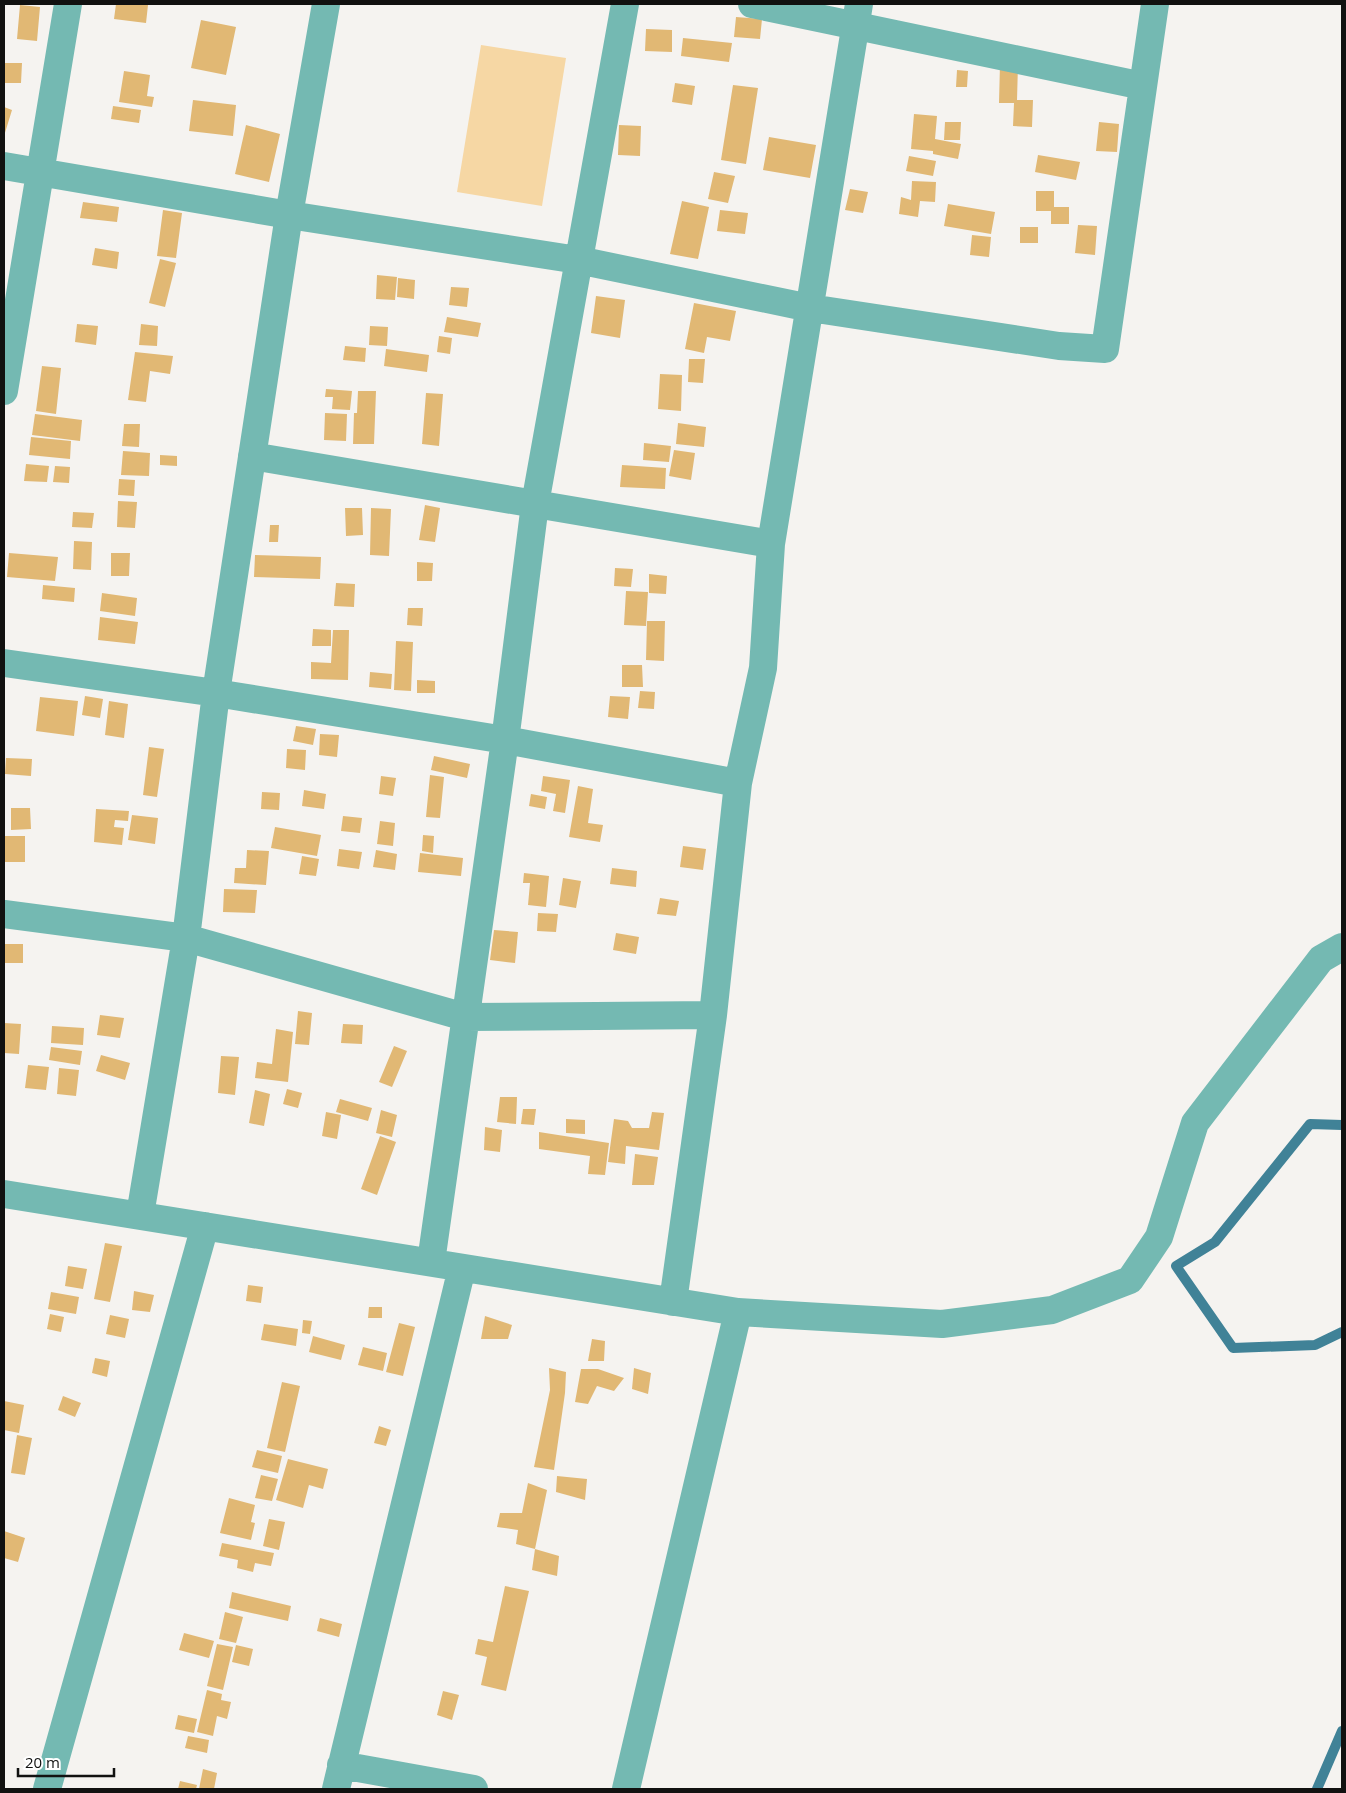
<svg xmlns="http://www.w3.org/2000/svg" width="1346" height="1793" font-family="'Open Sans',sans-serif">
<style>
.green{fill:#f6d7a4}
.lines{fill:none;stroke-linecap:round;stroke-linejoin:round}
.stream{stroke:#408297;stroke-width:10}
.building{fill:#e1b874}
.minor{stroke:#74b9b2;stroke-width:28}
</style>
<rect width="100%" height="100%" fill="#f5f3f0"/>
<path class="green" d="M481,45L566,58L542,206L457,192Z"/>
<g class="lines">
<path class="stream" d="M1342,1125L1310,1124L1215,1242L1176,1266L1233,1348L1315,1345L1342,1332
M1317,1789L1342,1731"/>
</g>
<path class="building" d="M116,4L148,5L146,23L114,19Z
M20,5L40,7L37,41L17,39Z
M736,17L762,19L760,39L734,37Z
M201,20L236,27L226,75L191,68Z
M646,29L672,30V52L645,51Z
M683,38L732,43L729,62L681,56Z
M4,63H22L21,83H4Z
M1000,64H1018L1017,100H1033L1032,127L1013,126L1014,103H999Z
M957,70L968,71L967,87H956Z
M124,71L150,75L147,96L154,97L152,107L119,102Z
M675,83L695,86L692,105L672,102Z
M733,85L758,88L746,164L721,160Z
M193,100L236,105L233,136L189,131Z
M113,106L141,110L139,123L111,119Z
M4,107L12,110L4,136Z
M914,114L937,116L935,139L961,144L958,159L933,154V151L911,149Z
M945,122H961L960,140H944Z
M1099,122L1119,124L1117,152L1096,151Z
M246,125L280,134L269,182L235,174Z
M619,125L641,126L640,156L618,155Z
M769,137L816,145L810,178L763,170Z
M1038,155L1080,162L1076,180L1035,172Z
M909,156L936,161L933,176L906,171Z
M714,172L735,176L728,203L708,199Z
M912,181L936,182L935,202L920,201L918,217L899,214L901,197L911,200Z
M850,189L868,192L863,213L845,210Z
M1036,191H1054V207H1069V224H1051V211H1036Z
M682,201L709,207L698,259L670,254Z
M83,202L119,207L117,222L80,218Z
M948,204L995,212L991,234L944,226Z
M163,210L182,213L176,258L157,256Z
M720,210L748,213L745,234L717,231Z
M1078,225L1097,226L1095,255L1075,253Z
M1020,227H1038V243H1020Z
M972,235L991,237L989,257L970,255Z
M95,248L119,252L117,269L92,265Z
M160,259L176,263L165,307L149,303Z
M377,275L397,277L395,300L376,299Z
M398,278L415,280L414,299L397,297Z
M451,287L469,288L467,307L449,305Z
M596,296L625,300L620,338L591,333Z
M694,303L736,311L730,341L707,337L704,353L685,349Z
M447,317L481,323L478,337L444,332Z
M77,324L98,326L96,345L75,342Z
M141,324L158,326L157,346L139,345Z
M370,326L388,327L387,346L369,345Z
M439,336L452,338L450,354L437,352Z
M345,346L366,348L365,362L343,360Z
M386,349L429,355L427,372L384,366Z
M135,352L173,356L170,374L150,371L146,402L128,400Z
M689,359H705L703,383L688,382Z
M42,366L61,368L56,414L36,411Z
M660,374L682,375L681,411L658,409Z
M326,389L352,391L350,410L332,409L333,397H325Z
M358,391H376L374,444H353L354,413H357Z
M426,393L443,394L439,446L422,444Z
M325,413L347,414L346,441L324,440Z
M35,414L82,420L80,441L32,435Z
M678,423L706,427L704,447L676,444Z
M124,424H140L139,447L122,446Z
M31,437L71,441L70,459L29,455Z
M644,443L671,446L669,462L643,460Z
M674,450L695,453L691,480L669,476Z
M123,451L150,453L149,476L121,475Z
M160,455L177,456V466L160,465Z
M26,464L49,466L47,482L24,481Z
M622,465L666,468L665,489L620,487Z
M55,466L70,467L69,483L53,482Z
M119,479L135,480L134,496L118,495Z
M118,501L137,502L135,528L117,527Z
M425,505L440,508L435,542L419,540Z
M345,508H362L363,535L346,536Z
M371,508L391,509L389,556L370,555Z
M73,512L94,513L92,528L72,527Z
M270,525H279L278,542H269Z
M74,541L92,542L91,570L73,569Z
M9,553L58,557L55,581L7,577Z
M111,553H130L129,576H111Z
M255,555L321,557L320,579L254,577Z
M417,562L433,563L432,581H417Z
M615,568L633,569L631,587L614,586Z
M649,574L667,576L666,594L649,593Z
M336,583L355,584L354,607L334,606Z
M43,585L75,588L74,602L42,599Z
M626,591L648,592L646,626L624,625Z
M102,593L137,598L135,616L100,611Z
M408,608H423L422,626L407,625Z
M100,617L138,622L135,644L98,640Z
M647,621H665L664,661L646,660Z
M313,629L331,630V646H312Z
M333,630H349L348,680L311,679V662L331,663Z
M396,641L413,642L411,691L394,690Z
M622,665H642L643,687H622Z
M370,672L392,674L391,689L369,687Z
M417,680L435,681V693H417Z
M640,691L655,692L654,709L638,708Z
M85,696L103,699L100,718L82,715Z
M610,696L630,697L628,719L608,717Z
M40,697L78,701L74,736L36,731Z
M109,701L128,704L124,738L105,735Z
M296,726L316,729L313,745L293,741Z
M320,734L339,735L337,757L319,755Z
M149,747L164,749L157,797L143,795Z
M287,749L306,750L305,770L286,768Z
M434,756L470,764L467,778L431,770Z
M6,758L32,759L31,776L5,774Z
M430,775L444,777L440,818L426,817Z
M381,776L396,778L393,796L379,794Z
M543,776L570,780L565,813L553,811L556,794L541,791Z
M578,786L593,789L588,823L603,825L600,842L569,837Z
M304,790L326,794L324,809L302,806Z
M262,792L280,793L279,810L261,809Z
M531,794L547,797L545,809L529,806Z
M11,808H30L31,829L11,830Z
M96,809L129,811L128,821L115,820L114,827L124,828L122,845L94,842Z
M132,815L158,818L155,844L128,840Z
M343,816L362,818L360,833L341,831Z
M380,821L395,823L393,846L377,844Z
M275,827L321,835L317,856L271,848Z
M423,835L434,836L433,853L422,851Z
M4,836H25V862H4Z
M683,846L706,849L703,870L680,867Z
M339,849L362,852L359,869L337,866Z
M247,850L269,851L266,885L234,883L235,868H246Z
M376,850L397,854L395,870L373,867Z
M420,853L463,858L461,876L418,872Z
M302,856L319,859L316,876L299,874Z
M612,868L637,871L636,887L610,884Z
M524,873L549,876L546,907L528,905L530,883H523Z
M563,878L581,881L576,908L559,905Z
M224,889L257,890L255,913L223,912Z
M660,898L679,901L676,916L657,914Z
M538,913L558,914L556,932L537,931Z
M494,930L518,932L515,963L490,960Z
M616,933L639,937L636,954L613,950Z
M4,944H23V963H4Z
M298,1011L312,1013L309,1045L295,1044Z
M100,1015L124,1018L120,1038L97,1035Z
M4,1023L21,1024L19,1054L4,1053Z
M343,1024L363,1025L362,1044L341,1043Z
M52,1026L84,1028L83,1045L51,1043Z
M276,1029L293,1032L288,1082L255,1078L257,1062L272,1064Z
M394,1046L407,1051L392,1087L379,1082Z
M51,1047L82,1051L80,1065L49,1060Z
M101,1055L130,1063L125,1080L96,1071Z
M221,1056L239,1057L235,1095L218,1093Z
M28,1065L49,1067L46,1090L25,1088Z
M59,1068L79,1070L76,1096L57,1094Z
M287,1089L302,1093L298,1108L283,1104Z
M255,1090L270,1094L264,1126L249,1123Z
M500,1097H517L516,1124L497,1122Z
M340,1099L372,1108L368,1121L336,1112Z
M523,1109H536L534,1125L521,1124Z
M381,1110L397,1115L392,1137L376,1133Z
M326,1112L341,1115L337,1139L322,1136Z
M652,1112L664,1113L659,1150L626,1146L625,1164L608,1162L614,1119L628,1121L632,1128H649Z
M566,1119L585,1120V1134L566,1133Z
M485,1127L502,1130L500,1152L484,1150Z
M539,1132L609,1143L605,1175L588,1174L590,1156L539,1149Z
M380,1136L396,1142L377,1195L361,1189Z
M635,1154L658,1157L654,1185H632Z
M105,1243L122,1246L110,1302L94,1299Z
M68,1266L87,1269L83,1289L65,1286Z
M248,1285L263,1287L261,1303L246,1301Z
M134,1291L154,1295L150,1312L132,1310Z
M51,1292L79,1297L76,1314L48,1309Z
M369,1307H382V1318H368Z
M50,1314L64,1317L61,1332L47,1329Z
M110,1315L129,1319L125,1338L106,1334Z
M485,1316L512,1325L508,1339H481Z
M303,1320L312,1321L310,1334L302,1333Z
M399,1323L415,1327L403,1376L386,1372Z
M264,1324L298,1329L296,1346L261,1340Z
M313,1336L345,1345L341,1360L309,1352Z
M592,1339L605,1341L604,1361H588Z
M363,1347L387,1353L383,1371L358,1365Z
M95,1358L110,1361L107,1377L92,1373Z
M549,1368L566,1372L565,1393L554,1470L534,1467L550,1390Z
M634,1368L651,1373L648,1394L632,1389Z
M581,1369H598L624,1378L614,1391L597,1386L588,1404L575,1402Z
M282,1382L300,1386L285,1452L267,1448Z
M63,1396L81,1403L75,1417L58,1410Z
M4,1401L24,1405L19,1433L4,1430Z
M379,1426L391,1430L386,1446L374,1443Z
M17,1435L32,1438L25,1475L11,1473Z
M257,1450L282,1456L278,1473L252,1467Z
M288,1459L328,1469L323,1489L309,1485L303,1508L276,1500Z
M261,1475L278,1479L272,1501L255,1498Z
M557,1476L587,1479L585,1500L556,1492Z
M528,1483L547,1490L535,1549L559,1556L557,1576L532,1570L535,1549L516,1544L518,1530L497,1527L500,1513H522Z
M229,1498L255,1505L251,1522L255,1523L251,1540L220,1533Z
M269,1519L285,1522L279,1550L263,1546Z
M4,1531L25,1538L18,1562L4,1558Z
M222,1543L274,1553L271,1566L255,1563L253,1572L237,1568L238,1560L219,1556Z
M505,1586L529,1591L506,1691L481,1685L487,1657L475,1654L478,1639L493,1642Z
M232,1592L291,1606L288,1621L229,1608Z
M225,1612L243,1617L236,1643L219,1639Z
M320,1618L342,1624L339,1637L317,1631Z
M184,1633L214,1641L209,1658L179,1650Z
M217,1644L233,1647L223,1690L207,1686Z
M236,1645L253,1649L249,1666L232,1662Z
M207,1690L222,1694L221,1700L231,1702L227,1719L217,1716L213,1736L197,1732Z
M443,1691L459,1695L452,1720L437,1715Z
M178,1715L197,1719L194,1733L175,1729Z
M188,1736L209,1740L207,1753L185,1748Z
M203,1769L217,1773L214,1789H199Z
M180,1781L197,1785L196,1789H178Z"/>
<g class="lines">
<path class="minor" d="M752,4L1143,86
M4,166L289,215L578,260L810,308L1059,346L1105,349L1155,4
M4,391L68,4
M252,456L771,544
M4,663L216,693L505,740L738,783
M4,914L186,938L465,1017L713,1015
M4,1194L738,1312L942,1324L1052,1310L1130,1280L1159,1237L1195,1123L1321,959L1342,947
M140,1215L186,938L216,693L289,215L326,4
M431,1262L506,733L535,504L625,4
M673,1302L713,1015L738,783L763,668L771,544L859,4
M341,1765L474,1789
M47,1789L205,1226
M336,1789L462,1268
M626,1789L738,1312"/>
</g>
<rect width="1346" height="1793" fill="none" stroke="#111110" stroke-width="10"/>
<path d="M18 1768v8h96v-8" fill="none" stroke="#111110" stroke-width="2.5"/>
<text x="25" y="1768" font-size="15" fill="#111110" stroke="#ffffff" stroke-width="4" paint-order="stroke">20 m</text>
</svg>
